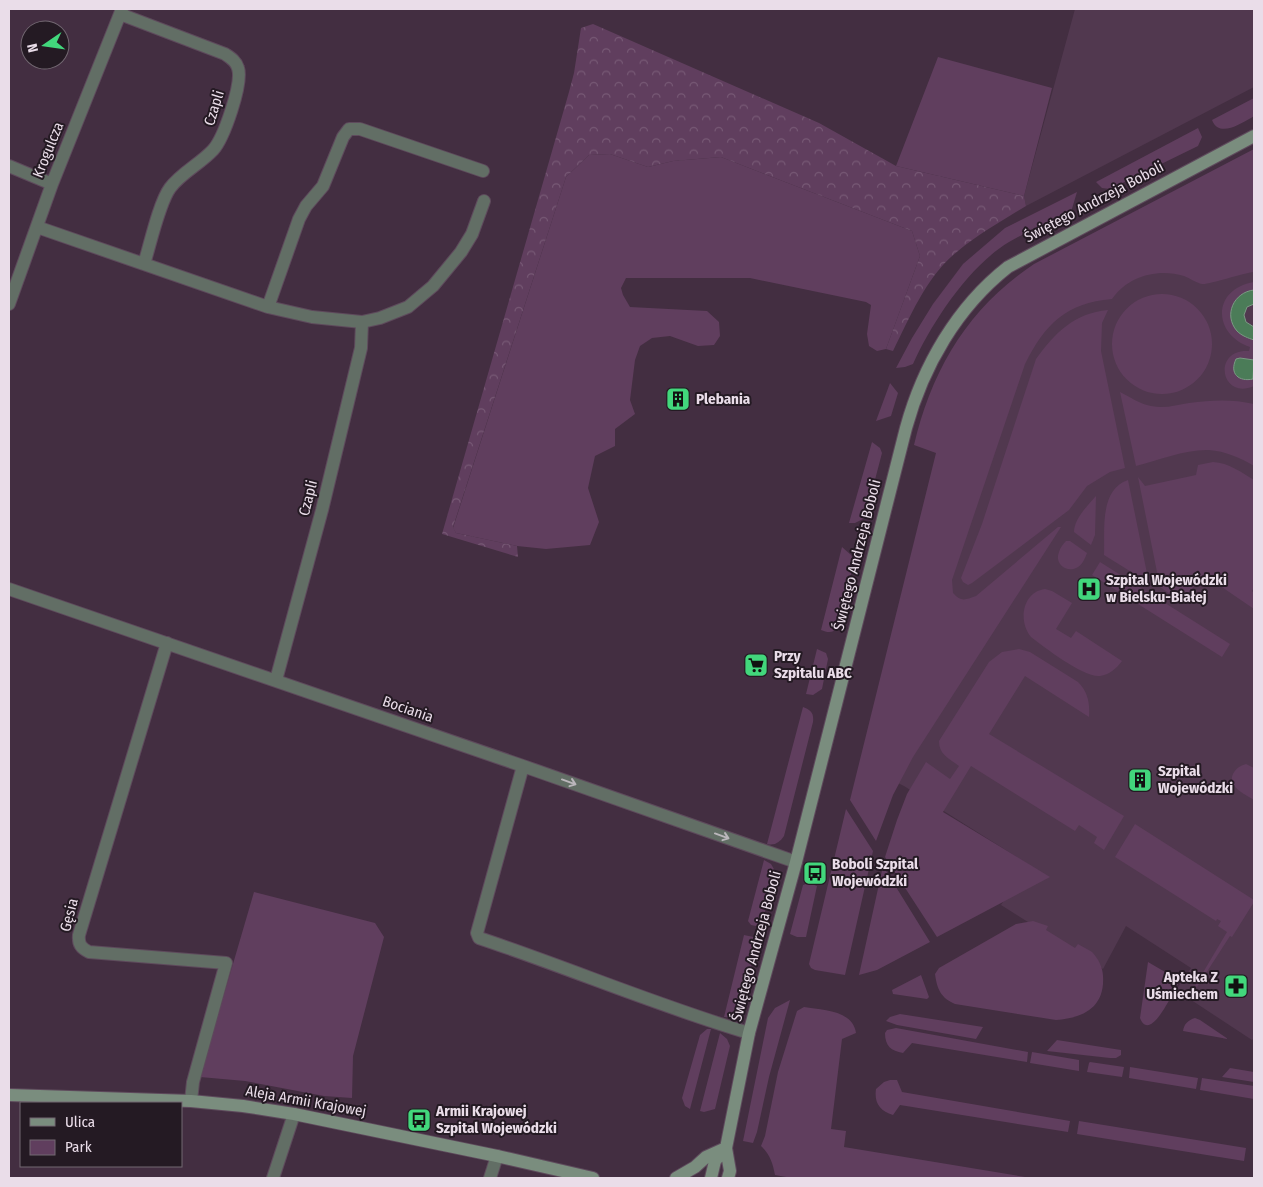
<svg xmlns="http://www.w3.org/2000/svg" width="1263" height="1187" font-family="'Fira Sans Condensed',sans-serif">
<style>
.built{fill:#51384f}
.green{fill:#603e5e}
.forest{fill:url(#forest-crowns)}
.water{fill:#4b7c58;stroke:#7b9984}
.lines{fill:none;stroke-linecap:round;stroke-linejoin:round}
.street-casing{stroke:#5e4a5c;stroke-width:14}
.secondary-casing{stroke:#5e4a5c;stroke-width:14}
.street{stroke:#626e65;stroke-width:12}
.secondary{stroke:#7a8d7e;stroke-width:12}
.oneway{stroke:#bab6bb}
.labels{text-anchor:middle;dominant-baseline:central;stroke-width:4;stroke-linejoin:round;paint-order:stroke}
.street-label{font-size:15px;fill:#eadde9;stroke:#241a23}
.poi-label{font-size:15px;font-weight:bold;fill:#eadde9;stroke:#241a23;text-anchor:start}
</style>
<defs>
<pattern id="forest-crowns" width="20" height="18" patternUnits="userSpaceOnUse" patternTransform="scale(1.25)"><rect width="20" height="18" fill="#603e5e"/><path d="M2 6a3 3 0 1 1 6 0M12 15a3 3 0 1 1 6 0" fill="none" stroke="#775975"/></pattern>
</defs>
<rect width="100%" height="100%" fill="#432e41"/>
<path class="built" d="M1075,9H1254V87L1026,206L1024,196Z
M1254,189V1038L1252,1040L1176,990L1191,968L1126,926L1103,969L1001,905L1028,864L904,786L877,773L1012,337Z"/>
<path class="green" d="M938,57L1052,88L1024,196L896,166Z
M1254,98V116L1251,118C1240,124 1219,138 1212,120Z
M1198,128L1202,137L1198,146L1110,189L1102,188L1096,182Z
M1254,149V272C1243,273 1208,285 1202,284C1196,283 1190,278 1184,276C1158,268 1128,276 1112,299C1066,303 1045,324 1025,364L952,580L953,593C961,602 965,600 976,596L1058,527H1061L913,757L893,795L876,841L850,800L936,453L914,445C932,369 968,308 1034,264Z
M610,154L648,167L673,161L721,157L912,231L920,256L886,349L877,351L869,346L867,334L871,305L866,302L750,278H626L621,288L623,295L630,307L707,311L719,322L720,336L714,345L698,346L670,336L652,338L640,346L635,360L630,400L635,414L615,429V446L595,456L588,488L599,522L590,545L546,549L517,546L456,533L453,528L566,177L589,155Z
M1077,192L1071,212C1051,222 1028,231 1009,242C969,266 932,322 913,364L905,367L896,368L912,338L933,304L963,264L1005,228Z
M1254,282V290L1248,291L1240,295L1244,337L1254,340V360L1240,358L1253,379L1254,378V386C1220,401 1212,348 1249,351L1250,347C1212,334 1212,289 1254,282Z
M1112 344a50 50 0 1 1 100 0a50 50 0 1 1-100 0Z
M1108,310L1102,323L1101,351L1125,468L1110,472L1087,486L1069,510L972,583L968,585L963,582L961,578L982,524L1036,359C1055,333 1074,313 1108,310Z
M890,383L898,393L891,416L876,421Z
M1120,392C1130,397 1140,404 1151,406C1165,409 1176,405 1189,403C1212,400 1232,399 1254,404V466C1241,458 1225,451 1209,450C1187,449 1158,460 1136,466Z
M872,442L880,448L882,453L865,518L855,523H849Z
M1213,462C1229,463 1241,472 1254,480V588L1252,591L1254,593V609L1213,581L1195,584L1183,603L1160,587L1138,477L1145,486L1196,475L1198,465Z
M1128,480L1149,583L1104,555C1105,530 1099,490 1128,480Z
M1096,496L1095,535L1091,545L1074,532C1074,519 1088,505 1096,496Z
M1066,541H1070L1087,553C1085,558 1083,564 1078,567C1067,574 1054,564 1059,552C1060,548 1063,544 1066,541Z
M842,547L851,555L854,562L838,628C833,633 828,633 821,630Z
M1100,562L1230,644L1222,657L1092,575Z
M1045,589L1052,591L1072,603L1056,629L1071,638L1076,631L1122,661C1117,668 1109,675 1100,676C1084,678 1044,647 1031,637C1018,622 1022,592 1045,589Z
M817,649L826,653L828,659L822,689L813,695L806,694Z
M1019,649L1030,652L1078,682C1088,692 1090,703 1089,717L1025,676L989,734L1124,816L1104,850L1094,843L1097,837L1079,825L1075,831L971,766L943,812L1050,877L937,937L885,857L897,820L907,794L926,762L950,779L959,766C949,758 939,755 939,741L989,662L1002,652Z
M803,707C811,710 814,713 813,722L784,836C780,842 775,846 767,844Z
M1246,764L1254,768V800C1245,794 1227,787 1233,774C1236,768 1240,766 1246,764Z
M846,809L873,851L845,975L815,970L811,968L809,964Z
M1135,824L1254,900V902L1232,937L1230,936L1197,987L1195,986L1227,932L1218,926L1221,921L1217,919L1216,921L1115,857Z
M764,860L771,864L775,871L761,927L751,925L748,921Z
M883,866L930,942L877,970L859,975Z
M809,883L817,886L806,937H797L790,934L803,885Z
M254,892L375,923L384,937L353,1056L352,1098L324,1096L245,1081L200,1077Z
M1033,921L1048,926L1046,930L1075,948L1078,944C1082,947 1088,949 1092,952C1098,958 1103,968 1103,976C1105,1007 1084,1018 1056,1020L955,1004C941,998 937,989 935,974L939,968L1016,924Z
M744,935L758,938L741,1008C736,1014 732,1018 724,1017Z
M1148,962L1177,979L1178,984C1173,992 1150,1044 1140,1018Z
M921,975L929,997L927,999L893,994L892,990Z
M790,1000L769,1077L757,1132L753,1143L743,1141L768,1018L775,1008Z
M804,1007C822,1010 853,1010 856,1033L842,1039L831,1129L846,1131L844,1147L1031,1178H792L775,1175C773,1164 770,1154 761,1146L765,1136L778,1072L797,1011Z
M900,1014L983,1027L976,1039L897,1025L886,1021L890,1017Z
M1195,1018L1200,1020L1228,1039L1183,1031C1184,1024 1188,1020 1195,1018Z
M896,1028L1028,1052L1027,1062L912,1043L903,1053C891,1051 885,1046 885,1033L887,1030Z
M707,1029H711L690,1109L685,1106L682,1098L700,1035Z
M720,1033L727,1039L730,1046L715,1109L704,1112L700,1111Z
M1057,1040L1121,1050V1055L1116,1058H1110L1047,1051Z
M1032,1052L1079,1060V1071L1030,1063Z
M1090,1062L1124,1067L1122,1077L1087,1072L1089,1063Z
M1130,1067L1198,1078L1196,1089L1129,1078Z
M1230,1068L1254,1072V1082L1222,1077Z
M1202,1078L1254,1086V1099L1200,1090Z
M890,1080H897L902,1092L1070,1121L1068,1132L900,1105L893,1115C880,1111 874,1103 876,1089L884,1082Z
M1079,1121L1246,1148L1244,1161L1077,1134Z"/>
<path class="forest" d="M593,24L819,123L896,166L1024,196L1026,206C1003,220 979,234 958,251C927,275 910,317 893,351L886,349L920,256L912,231L721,157L673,161L648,167L610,154L589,155L566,177L453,527L456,533L517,546L518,557L442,534L569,92L574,73L581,28Z"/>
<path class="water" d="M1254,290V304L1247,307L1244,315L1246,322L1254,327V340C1248,338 1242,336 1237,331C1223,315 1234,292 1254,290Z
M1240,358L1254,360L1253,379C1239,382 1229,374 1236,359Z"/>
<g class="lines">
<g class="street-casing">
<path id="street" d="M120,14L225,54C231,58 236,61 238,68C243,83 224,138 213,150C200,164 181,173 170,188C159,203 150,245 144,264
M9,166L52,184
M37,227L268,307L312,317L362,322L380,318L408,307L433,286L461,252L472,234L484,201
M9,304L52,184L122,9
M268,307L299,219L306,206L323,186L343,137L349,129H360L483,171
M9,589L523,766L796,862
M167,643L79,935C78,944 81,948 89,952L226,963L193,1082L191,1101
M276,680L322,510L361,348L362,322
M523,766L477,933L479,938C569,968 658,1006 749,1033
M273,1178L294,1114
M490,1178L497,1156"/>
</g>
<g class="secondary-casing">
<path id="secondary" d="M9,1095L191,1101L243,1106L294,1114L497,1156L593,1178
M676,1178L695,1167L706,1157L726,1148
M711,1178L715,1161L724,1150
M728,1178L730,1171L726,1148L749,1033L796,862L906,428C923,366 957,307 1008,267L1254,136"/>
</g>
<use href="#street" class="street"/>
<use href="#secondary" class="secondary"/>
</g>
<defs><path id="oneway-shaft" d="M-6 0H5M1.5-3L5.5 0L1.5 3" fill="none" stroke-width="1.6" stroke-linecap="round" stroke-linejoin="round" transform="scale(1.25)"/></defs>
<g class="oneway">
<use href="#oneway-shaft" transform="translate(569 782) rotate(20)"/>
<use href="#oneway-shaft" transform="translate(722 836) rotate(20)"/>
</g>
<defs>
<g id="building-square" transform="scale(1.25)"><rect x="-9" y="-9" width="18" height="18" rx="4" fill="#42d77c" stroke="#241a23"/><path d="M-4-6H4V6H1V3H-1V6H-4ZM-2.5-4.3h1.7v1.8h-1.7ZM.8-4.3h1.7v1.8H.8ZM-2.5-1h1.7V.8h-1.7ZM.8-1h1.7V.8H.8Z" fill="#111"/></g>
<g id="hospital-square" transform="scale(1.25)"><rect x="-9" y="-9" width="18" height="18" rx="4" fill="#42d77c" stroke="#241a23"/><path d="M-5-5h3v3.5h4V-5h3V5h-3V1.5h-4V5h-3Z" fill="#111"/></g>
<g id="supermarket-square" transform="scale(1.25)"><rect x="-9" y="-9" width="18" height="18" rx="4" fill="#42d77c" stroke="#241a23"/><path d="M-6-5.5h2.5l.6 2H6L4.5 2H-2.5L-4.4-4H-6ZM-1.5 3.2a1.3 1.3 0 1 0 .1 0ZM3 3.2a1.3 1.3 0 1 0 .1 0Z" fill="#111"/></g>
<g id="bus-square" transform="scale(1.25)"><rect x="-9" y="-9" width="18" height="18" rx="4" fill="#42d77c" stroke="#241a23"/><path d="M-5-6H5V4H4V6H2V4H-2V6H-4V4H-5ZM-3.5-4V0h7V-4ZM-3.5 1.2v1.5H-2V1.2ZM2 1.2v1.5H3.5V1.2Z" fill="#111"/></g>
<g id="pharmacy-square" transform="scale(1.25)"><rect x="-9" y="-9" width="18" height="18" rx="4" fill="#42d77c" stroke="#241a23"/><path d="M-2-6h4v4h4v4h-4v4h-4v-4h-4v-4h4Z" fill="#111"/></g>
</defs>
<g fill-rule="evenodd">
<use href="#building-square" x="678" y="399"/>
<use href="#hospital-square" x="1089" y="589"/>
<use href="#supermarket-square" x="756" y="665"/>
<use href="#building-square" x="1140" y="780"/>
<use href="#bus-square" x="815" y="873"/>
<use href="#pharmacy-square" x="1236" y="986"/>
<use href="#bus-square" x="419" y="1120"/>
</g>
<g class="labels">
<g class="street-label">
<text transform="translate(214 108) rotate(-73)">Czapli</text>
<text transform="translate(48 150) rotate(-68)">Krogulcza</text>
<text transform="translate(1094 202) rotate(-28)">Świętego Andrzeja Boboli</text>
<text transform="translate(308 498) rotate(-76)">Czapli</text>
<text transform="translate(857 555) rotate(-76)">Świętego Andrzeja Boboli</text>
<text transform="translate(408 709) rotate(19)">Bociania</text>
<text transform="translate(69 915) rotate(-76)">Gęsia</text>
<text transform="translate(756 946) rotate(-75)">Świętego Andrzeja Boboli</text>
<text transform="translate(306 1101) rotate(10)">Aleja Armii Krajowej</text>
</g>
<g class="poi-label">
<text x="696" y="399">Plebania</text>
<text x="1106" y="580">Szpital Wojewódzki<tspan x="1106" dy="17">w Bielsku-Białej</tspan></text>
<text x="774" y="656">Przy<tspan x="774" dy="17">Szpitalu ABC</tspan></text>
<text x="1158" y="771">Szpital<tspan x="1158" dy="17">Wojewódzki</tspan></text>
<text x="832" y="864">Boboli Szpital<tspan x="832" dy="17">Wojewódzki</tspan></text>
<text x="1218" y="977" text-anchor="end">Apteka Z<tspan x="1218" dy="17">Uśmiechem</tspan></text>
<text x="436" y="1111">Armii Krajowej<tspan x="436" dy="17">Szpital Wojewódzki</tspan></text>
</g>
</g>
<rect width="1263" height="1187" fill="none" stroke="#eadde9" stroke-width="20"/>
<rect x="20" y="1102" width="162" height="65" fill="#241a23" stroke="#736872"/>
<rect x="30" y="1118" width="25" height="8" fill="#7a8d7e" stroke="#736872"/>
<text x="65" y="1127" font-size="15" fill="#eadde9">Ulica</text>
<rect x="30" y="1140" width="25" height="15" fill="#603e5e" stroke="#736872"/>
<text x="65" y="1152" font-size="15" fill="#eadde9">Park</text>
<g transform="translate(45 45) rotate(257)"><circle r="24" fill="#241a23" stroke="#736872"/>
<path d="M0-4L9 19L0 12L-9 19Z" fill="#42d77c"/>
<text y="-8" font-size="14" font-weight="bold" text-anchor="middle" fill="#eadde9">N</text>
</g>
</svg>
